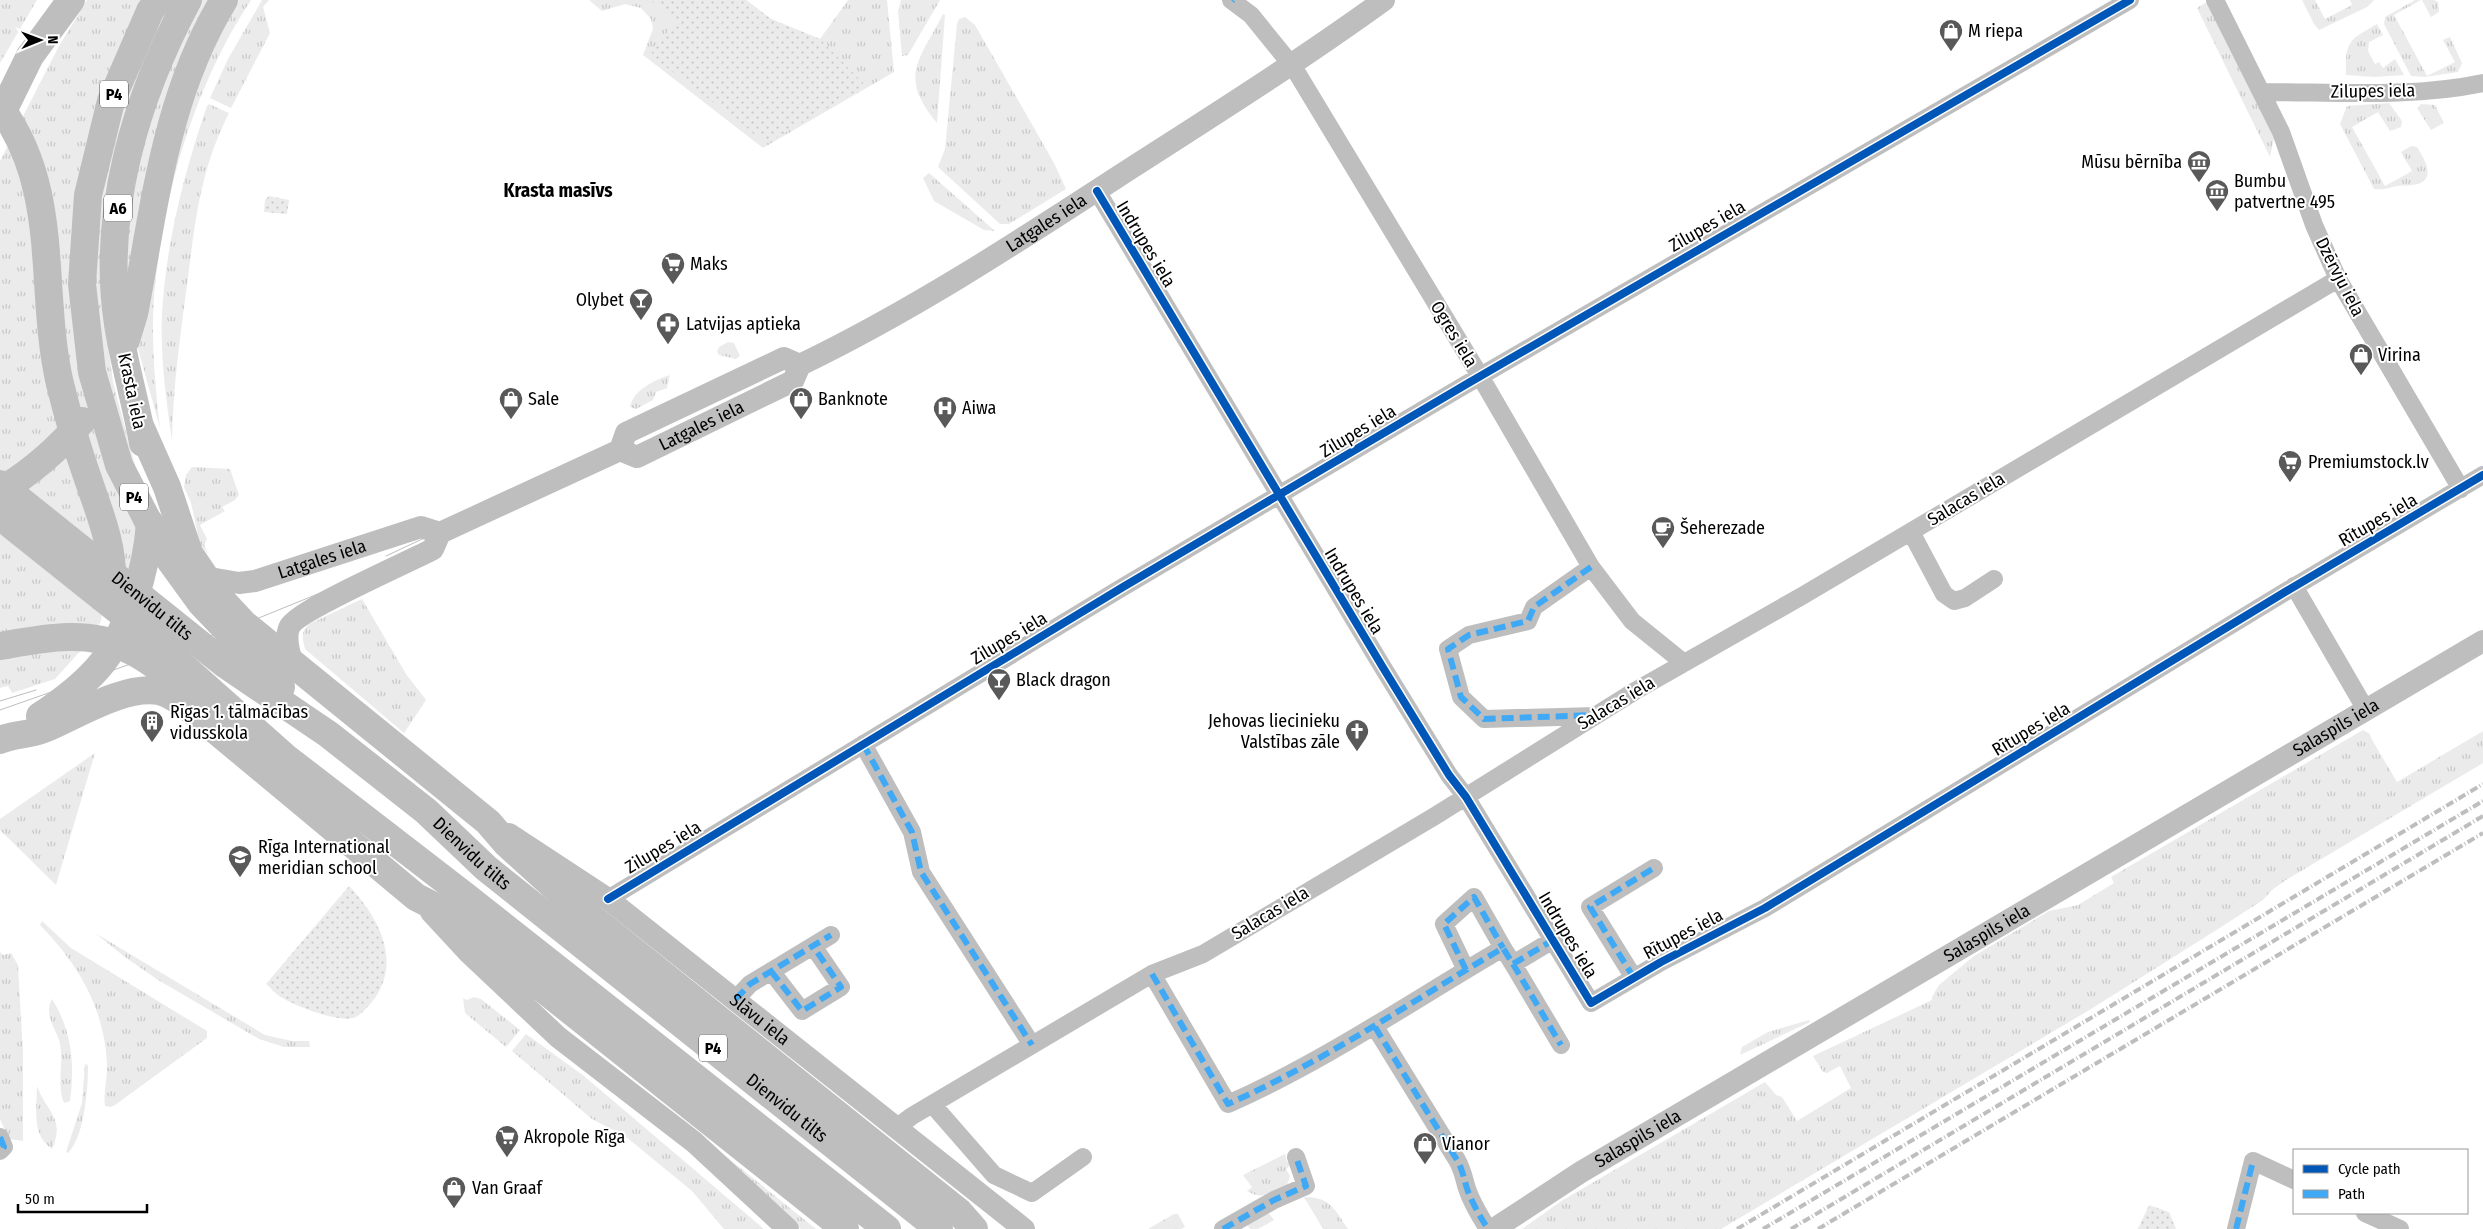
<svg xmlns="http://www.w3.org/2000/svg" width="2483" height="1229" font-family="'Fira Sans Condensed',sans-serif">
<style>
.grass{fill:url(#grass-tufts)}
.park{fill:url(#park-dots)}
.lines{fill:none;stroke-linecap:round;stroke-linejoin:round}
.minor{stroke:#bebebe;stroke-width:18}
.tertiary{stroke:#bebebe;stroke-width:22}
.trunk{stroke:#bebebe;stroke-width:28}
.tram{stroke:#bebebe;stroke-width:1}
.rail{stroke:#bebebe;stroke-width:4;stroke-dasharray:8 2.5 1 2.5;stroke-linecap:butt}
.quiet{stroke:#3fa9f5;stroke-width:6;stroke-dasharray:12 6;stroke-linecap:butt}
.cycleway-casing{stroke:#fff;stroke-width:11}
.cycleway{stroke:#0057b8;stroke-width:8}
.labels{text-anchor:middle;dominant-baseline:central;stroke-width:4;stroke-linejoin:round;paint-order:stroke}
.shield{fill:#fff;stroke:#4c4c4c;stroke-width:1}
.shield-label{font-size:16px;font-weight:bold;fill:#000}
.poi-label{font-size:18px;fill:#000;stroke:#fff;text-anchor:start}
.street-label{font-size:18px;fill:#000;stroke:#fff}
.neighbourhood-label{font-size:19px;font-weight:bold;fill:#000;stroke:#fff}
</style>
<defs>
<pattern id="grass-tufts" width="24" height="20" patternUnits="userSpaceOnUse" patternTransform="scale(1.25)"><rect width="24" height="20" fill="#ebebeb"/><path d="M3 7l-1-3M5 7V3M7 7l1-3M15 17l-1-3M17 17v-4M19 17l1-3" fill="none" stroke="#c8c8c8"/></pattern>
<pattern id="park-dots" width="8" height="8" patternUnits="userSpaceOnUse" patternTransform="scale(1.25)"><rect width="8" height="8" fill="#ebebeb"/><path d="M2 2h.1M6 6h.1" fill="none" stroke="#c8c8c8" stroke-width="1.8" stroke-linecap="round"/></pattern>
</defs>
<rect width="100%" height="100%" fill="#fff"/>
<path class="grass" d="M0,0H37L0,63Z
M87,0H146L117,115L169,0H176L103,271L108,345L113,382L135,465L141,499L142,523L121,600L99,538L103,606L101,621L92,638L55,679L12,693L8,686L0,688V161L59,46Z
M201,0H251C194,86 163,194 154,296C151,340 155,385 160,428L128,313L127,236L140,148L176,45Z
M262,0H269L263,7L270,33L231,108L210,98L228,59Z
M589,0H746L771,19L820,39L848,0H887L894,72L763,148L643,55L653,29L651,19L641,8L625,4L602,11Z
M901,0H940L908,55L902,56L898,11Z
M2302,0H2315L2325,19L2352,5L2350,0H2374L2367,7L2319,30L2314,24Z
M2415,0H2421L2394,15L2427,76L2455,62L2443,40L2450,37L2462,63L2458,72L2425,77L2411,76L2384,24L2385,17Z
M2422,0H2434L2438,2L2439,12L2431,17Z
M2207,2L2274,138L2270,157L2197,8Z
M943,14L945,15L937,123C898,76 919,61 943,14Z
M965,17L975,25L1054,163L1066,189L1009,224H1000L938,167L945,149L957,24L959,19Z
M2377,24L2383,35L2369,42L2368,51L2375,64L2379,62L2383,68L2395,59L2404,75L2374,77L2346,75C2345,41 2349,40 2377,24Z
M2389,103L2402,121L2401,127L2390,131L2378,112L2352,127L2385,186L2412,171L2401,152L2411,146L2417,147C2423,157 2437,178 2418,184C2411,186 2404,185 2397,186C2388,188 2384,190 2374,189L2340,124L2347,106Z
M209,104L229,113C200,170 195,223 187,285C180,337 173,388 172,440C166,399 160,356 162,314C166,243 184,173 207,106Z
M2421,104L2435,105L2444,123L2431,130L2417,108Z
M929,173L995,231L984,230L934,201L923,178Z
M728,342L734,343L740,356L736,359L719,355L717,352L719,347Z
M670,375L667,388L656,392L653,400L636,409L630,407C633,390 655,380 670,375Z
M192,467L230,469L239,495L235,500L222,507L225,511L200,525L207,539L204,544L208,554L200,544L191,503L184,487L186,475Z
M362,599L406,674L426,700L404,733L305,649C302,638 301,632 309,624Z
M2363,730L2370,734L2371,738L2397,782L2483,731V763L2286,880L2272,890L2263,900L2218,929L2091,1009L1721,1229H1522L1563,1200L1765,1082L1776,1095L1782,1097L1797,1121L1851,1088L1840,1066L1827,1073L1823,1072L1813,1056L1932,1000V997L1939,985L1974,956L2049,911L2078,905L2114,883L2111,877Z
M95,753L56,885L0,830V819Z
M42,921L71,948L207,1031V1038L115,1105L111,1107L105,1106C103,1092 108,1077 107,1063C104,1007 78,964 40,925Z
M95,933L265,1035L292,1041H309L310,1047H284L259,1039L158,980L125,957Z
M0,952L3,955L11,953L18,965L23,1053V1141L9,1139L0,1119Z
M474,997L481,999L520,1030L506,1047L465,1013L463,998L467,1000Z
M52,999C72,1031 75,1064 70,1101L64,1103C56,1084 65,1061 59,1040C54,1026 44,1014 52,999Z
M1809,1020L1810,1022L1740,1055L1742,1047L1768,1032Z
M526,1034L584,1076L764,1229H724L692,1191L625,1136L592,1119L512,1051Z
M85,1064L88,1065C88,1088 85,1136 68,1153L66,1152L82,1103Z
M623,1075H625L816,1229H801Z
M37,1086C46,1112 66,1118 52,1149C31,1135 37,1108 37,1086Z
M1285,1154L1287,1162L1293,1160L1294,1162L1286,1169L1290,1176L1287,1185C1272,1192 1263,1201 1247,1191L1252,1187L1243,1175Z
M1304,1197C1331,1197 1334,1209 1348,1229H1323Z
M1267,1211L1274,1220L1258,1229H1250L1247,1224Z
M1174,1214H1178L1185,1227L1181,1229H1148Z"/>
<path class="park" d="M650,0H746L771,19L820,39L866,86L767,143L650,55L677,19Z
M269,196L289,200L287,214L264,212L265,200Z
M349,886C377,915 402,959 375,998C370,1004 361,1016 353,1018C336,1022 295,1006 281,997C275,994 271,988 266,984Z
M2149,1205L2169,1212L2176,1229H2138Z"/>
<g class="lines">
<path class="minor" d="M1231,0L1251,15L1294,68L1480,376L1591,567L1632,621L1684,663
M2215,0L2281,132L2314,225L2338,279L2461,489
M2263,92C2335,92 2412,98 2483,83
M1097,191L1382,666L1449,775L1466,797L1591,1003L1661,962L1765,908L2285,592L2483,475
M1911,532L1944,594L1954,601L1965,598L1994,579
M1591,567L1534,607L1528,621L1469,635L1448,649L1461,697L1484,719L1595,716
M2294,586L2366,710
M863,744L912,832L921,872L1032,1045
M608,899L1123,587L1465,385L2130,0
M1513,964L1561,1045
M1466,970L1444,924L1474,897L1503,948
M771,971L802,1011L841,987L813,946
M1152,974L1228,1104C1325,1061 1412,1001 1503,948L1513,964L1553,940
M1634,978L1590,907L1654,868
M736,999L750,984L831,935
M1375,1027L1457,1160C1464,1172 1464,1182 1469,1194C1474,1206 1481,1218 1488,1229
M932,1104L994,1175L1032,1193L1083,1157
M896,1128L912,1116L1152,974L1203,954L1435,816L1635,691L1802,596L2338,279
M0,1137L4,1147L0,1151
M2365,1213L2400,1229
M1223,1229L1274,1200L1306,1186L1296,1157
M2236,1229L2253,1161L2294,1180"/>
<g class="tertiary">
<path id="s1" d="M620,450L637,457L793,381L800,365C910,312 1013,245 1116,178C1206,120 1297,63 1384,0"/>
<path id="s2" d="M204,577L239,583L255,581L421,527L440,533"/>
<path d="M292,662C289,652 285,638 289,628C295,611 411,561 433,549L440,533L620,450L626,433L784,358L800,365"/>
<path id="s3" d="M509,834L608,899L1024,1229"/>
<path d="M431,912L469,953L558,1037L694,1142L788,1229"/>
<path id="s4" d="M1494,1229L1581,1172L2483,641"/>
</g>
<g class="trunk">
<path d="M158,0L150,11L111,101L88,195L82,284L92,372L119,465L164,552L201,603L281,687"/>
<path d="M0,107C62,191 38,289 60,384C68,416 77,448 88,479C100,514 114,547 112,585"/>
<path d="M0,117L30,56L71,0"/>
<path d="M126,340L134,314C155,205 165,97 224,0"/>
<path d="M140,426L167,487L189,553L218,596L244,624L488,822L507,844L562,894L959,1212L974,1229"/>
<path d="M143,443C136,403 124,364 118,324C101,213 136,97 188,0"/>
<path id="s5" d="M0,484L226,665L328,734L426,811L486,868L939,1229"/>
<path d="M0,491C32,472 58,449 82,421"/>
<path d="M0,516L139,627L285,757L464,895L887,1229"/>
<path d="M0,646C41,639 86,629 125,648C147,657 167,675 186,689"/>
<path d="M40,716C61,702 80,688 97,669C128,635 147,568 150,523"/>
<path d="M0,740C14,734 30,735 44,729C76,716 123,685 159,691C173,694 185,705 195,713L416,897L449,914L845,1229"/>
</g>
<path class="tram" d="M1145,155L1289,62L1375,0
M791,365L859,331L1013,241
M386,556L676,420
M0,701L36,690
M0,710L244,624L357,578L586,471L865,337L1044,229L1298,65L1390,0"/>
<path class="rail" d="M1737,1229L2483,784
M1763,1229L2483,801
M1791,1229L2483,816
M1818,1229L2483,833"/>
<path class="quiet" d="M1232,1L1233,0
M1591,567L1534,607L1528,621L1469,635L1448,649L1461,697L1484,719L1596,715
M863,744L912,832L921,872L1032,1045
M1513,964L1561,1045
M1466,970L1444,924L1474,897L1503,948
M771,971L802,1011L841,987L813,946
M1152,974L1228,1104C1325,1061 1412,1001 1503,948L1513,964L1553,940
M1634,978L1590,907L1654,868
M736,999L750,984L831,935
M1375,1027L1457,1160C1464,1172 1464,1182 1469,1194C1474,1206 1481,1218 1488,1229
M0,1137L4,1147L0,1151
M1223,1229L1274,1200L1306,1186L1296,1157
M2236,1229L2253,1161"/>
<g class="cycleway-casing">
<path id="cycleway" d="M1097,191L1382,666L1449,775L1466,797L1591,1003L1661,962L1765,908L2285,592L2483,475
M608,899L1123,587L1465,385L2130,0"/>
</g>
<use href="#cycleway" class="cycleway"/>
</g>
<defs>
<g id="shop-pin" transform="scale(1.25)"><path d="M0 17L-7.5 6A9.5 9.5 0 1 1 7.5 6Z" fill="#595959" stroke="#fff"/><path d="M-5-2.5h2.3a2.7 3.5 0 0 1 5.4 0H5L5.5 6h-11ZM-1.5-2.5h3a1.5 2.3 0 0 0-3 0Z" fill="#fff"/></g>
<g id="museum-pin" transform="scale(1.25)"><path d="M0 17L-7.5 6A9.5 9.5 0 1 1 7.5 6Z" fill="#595959" stroke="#fff"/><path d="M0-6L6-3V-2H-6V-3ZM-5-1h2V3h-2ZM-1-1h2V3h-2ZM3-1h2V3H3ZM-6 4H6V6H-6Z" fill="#fff"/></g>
<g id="supermarket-pin" transform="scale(1.25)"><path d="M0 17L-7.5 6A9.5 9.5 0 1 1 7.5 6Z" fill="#595959" stroke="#fff"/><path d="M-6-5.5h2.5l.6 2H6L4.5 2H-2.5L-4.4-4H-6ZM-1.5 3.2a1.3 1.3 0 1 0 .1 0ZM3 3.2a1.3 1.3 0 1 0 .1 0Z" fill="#fff"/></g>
<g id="bar-pin" transform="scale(1.25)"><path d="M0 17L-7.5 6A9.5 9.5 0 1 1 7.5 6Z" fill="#595959" stroke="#fff"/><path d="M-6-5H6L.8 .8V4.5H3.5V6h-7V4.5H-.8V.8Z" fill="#fff"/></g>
<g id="pharmacy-pin" transform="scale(1.25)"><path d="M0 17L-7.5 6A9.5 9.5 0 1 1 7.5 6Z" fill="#595959" stroke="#fff"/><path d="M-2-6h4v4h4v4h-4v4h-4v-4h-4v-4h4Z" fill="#fff"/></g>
<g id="hospital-pin" transform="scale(1.25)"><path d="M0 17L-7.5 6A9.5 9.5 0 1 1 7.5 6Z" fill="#595959" stroke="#fff"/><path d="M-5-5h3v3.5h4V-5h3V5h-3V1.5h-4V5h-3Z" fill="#fff"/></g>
<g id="cafe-pin" transform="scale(1.25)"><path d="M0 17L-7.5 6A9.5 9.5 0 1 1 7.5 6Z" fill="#595959" stroke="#fff"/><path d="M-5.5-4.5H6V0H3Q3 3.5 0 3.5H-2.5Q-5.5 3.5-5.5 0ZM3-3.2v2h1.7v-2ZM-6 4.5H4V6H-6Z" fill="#fff"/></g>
<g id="building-pin" transform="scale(1.25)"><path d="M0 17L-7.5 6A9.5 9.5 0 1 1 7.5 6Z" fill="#595959" stroke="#fff"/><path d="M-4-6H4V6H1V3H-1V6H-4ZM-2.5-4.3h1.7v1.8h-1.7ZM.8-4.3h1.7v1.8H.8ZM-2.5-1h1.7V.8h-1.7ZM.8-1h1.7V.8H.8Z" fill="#fff"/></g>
<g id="church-pin" transform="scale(1.25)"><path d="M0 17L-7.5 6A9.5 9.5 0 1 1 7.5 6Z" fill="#595959" stroke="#fff"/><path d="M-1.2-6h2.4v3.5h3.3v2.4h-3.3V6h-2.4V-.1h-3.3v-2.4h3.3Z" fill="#fff"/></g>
<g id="school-pin" transform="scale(1.25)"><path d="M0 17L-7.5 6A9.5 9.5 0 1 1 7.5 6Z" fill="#595959" stroke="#fff"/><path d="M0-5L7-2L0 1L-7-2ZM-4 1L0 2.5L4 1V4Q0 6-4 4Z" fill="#fff"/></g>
</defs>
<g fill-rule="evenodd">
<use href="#shop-pin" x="1951" y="31"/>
<use href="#museum-pin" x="2199" y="162"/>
<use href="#museum-pin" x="2217" y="191"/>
<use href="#supermarket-pin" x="673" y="264"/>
<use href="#bar-pin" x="641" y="300"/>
<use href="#pharmacy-pin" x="668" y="324"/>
<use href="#shop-pin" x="2361" y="355"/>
<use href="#shop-pin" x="511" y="399"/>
<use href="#shop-pin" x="801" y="399"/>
<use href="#hospital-pin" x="945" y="408"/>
<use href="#supermarket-pin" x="2290" y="462"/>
<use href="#cafe-pin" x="1663" y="528"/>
<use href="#bar-pin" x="999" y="680"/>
<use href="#building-pin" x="152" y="722"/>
<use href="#church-pin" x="1357" y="731"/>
<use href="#school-pin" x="240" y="857"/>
<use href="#supermarket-pin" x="507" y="1137"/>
<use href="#shop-pin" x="1425" y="1144"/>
<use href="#shop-pin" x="454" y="1188"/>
</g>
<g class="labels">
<g class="shield">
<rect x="100" y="80.5" width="28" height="27" rx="4"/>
<rect x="104" y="194.5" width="28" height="27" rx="4"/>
<rect x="120" y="483.5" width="28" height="27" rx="4"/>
<rect x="699" y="1034.5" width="28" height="27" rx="4"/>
</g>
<g class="shield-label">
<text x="114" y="94">P4</text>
<text x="118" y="208">A6</text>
<text x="134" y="497">P4</text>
<text x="713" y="1048">P4</text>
</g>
<g class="poi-label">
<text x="1968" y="31">M riepa</text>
<text x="2182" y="162" text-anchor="end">Mūsu bērnība</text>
<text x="2234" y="181">Bumbu<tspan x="2234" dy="21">patvertne 495</tspan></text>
<text x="690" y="264">Maks</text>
<text x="624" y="300" text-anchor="end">Olybet</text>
<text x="686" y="324">Latvijas aptieka</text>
<text x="2378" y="355">Virina</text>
<text x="528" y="399">Sale</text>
<text x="818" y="399">Banknote</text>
<text x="962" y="408">Aiwa</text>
<text x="2308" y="462">Premiumstock.lv</text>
<text x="1680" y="528">Šeherezade</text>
<text x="1016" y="680">Black dragon</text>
<text x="170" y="712">Rīgas 1. tālmācības<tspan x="170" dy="21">vidusskola</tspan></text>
<text x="1340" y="721" text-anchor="end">Jehovas liecinieku<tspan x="1340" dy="21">Valstības zāle</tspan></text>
<text x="258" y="847">Rīga International<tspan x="258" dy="21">meridian school</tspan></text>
<text x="524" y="1137">Akropole Rīga</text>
<text x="1442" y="1144">Vianor</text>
<text x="472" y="1188">Van Graaf</text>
</g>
<g class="street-label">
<text transform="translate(2373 91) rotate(-1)">Zilupes iela</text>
<text stroke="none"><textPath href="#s1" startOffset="494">Latgales iela</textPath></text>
<text transform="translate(1707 226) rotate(-30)">Zilupes iela</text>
<text transform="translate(1146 244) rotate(59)">Indrupes iela</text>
<text transform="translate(2340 277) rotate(63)">Dzērvju iela</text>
<text transform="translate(1454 334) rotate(59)">Ogres iela</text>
<text transform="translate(132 391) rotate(78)">Krasta iela</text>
<text stroke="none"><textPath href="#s1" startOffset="90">Latgales iela</textPath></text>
<text transform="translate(1358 431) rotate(-31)">Zilupes iela</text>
<text transform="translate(1966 499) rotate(-31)">Salacas iela</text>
<text transform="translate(2378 520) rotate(-30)">Rītupes iela</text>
<text stroke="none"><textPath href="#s2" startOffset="122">Latgales iela</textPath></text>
<text transform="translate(1354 591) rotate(59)">Indrupes iela</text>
<text stroke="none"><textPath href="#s5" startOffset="195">Dienvidu tilts</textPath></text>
<text transform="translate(1009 638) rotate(-31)">Zilupes iela</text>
<text transform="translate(1616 703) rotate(-31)">Salacas iela</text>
<text stroke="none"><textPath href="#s4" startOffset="980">Salaspils iela</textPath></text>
<text transform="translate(2031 729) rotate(-31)">Rītupes iela</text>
<text transform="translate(663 847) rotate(-31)">Zilupes iela</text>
<text stroke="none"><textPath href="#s5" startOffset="600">Dienvidu tilts</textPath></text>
<text transform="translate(1270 913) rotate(-31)">Salacas iela</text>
<text stroke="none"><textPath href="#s4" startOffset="575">Salaspils iela</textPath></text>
<text transform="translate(1683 934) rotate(-28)">Rītupes iela</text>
<text transform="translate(1568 935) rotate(59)">Indrupes iela</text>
<text stroke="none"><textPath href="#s3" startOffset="312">Slāvu iela</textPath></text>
<text stroke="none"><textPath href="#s5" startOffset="1005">Dienvidu tilts</textPath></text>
<text stroke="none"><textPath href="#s4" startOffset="170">Salaspils iela</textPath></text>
</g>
<g class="neighbourhood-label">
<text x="558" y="190">Krasta masīvs</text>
</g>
</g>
<rect x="2293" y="1149" width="175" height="65" fill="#ffffff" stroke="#999999"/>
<rect x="2303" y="1165" width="25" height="8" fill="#0057b8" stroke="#999999"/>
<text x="2338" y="1174" font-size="15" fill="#000000">Cycle path</text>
<rect x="2303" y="1190" width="25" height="8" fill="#3fa9f5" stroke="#999999"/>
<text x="2338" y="1199" font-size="15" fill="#000000">Path</text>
<g transform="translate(40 40) rotate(89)" stroke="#ffffff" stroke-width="4" paint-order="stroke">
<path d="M0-4L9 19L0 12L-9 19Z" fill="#000000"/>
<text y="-8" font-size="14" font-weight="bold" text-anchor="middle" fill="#000000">N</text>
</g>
<path d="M18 1204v8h129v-8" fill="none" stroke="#000000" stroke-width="2.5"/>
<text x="25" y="1204" font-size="15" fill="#000000" stroke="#ffffff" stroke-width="4" paint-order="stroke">50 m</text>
</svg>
